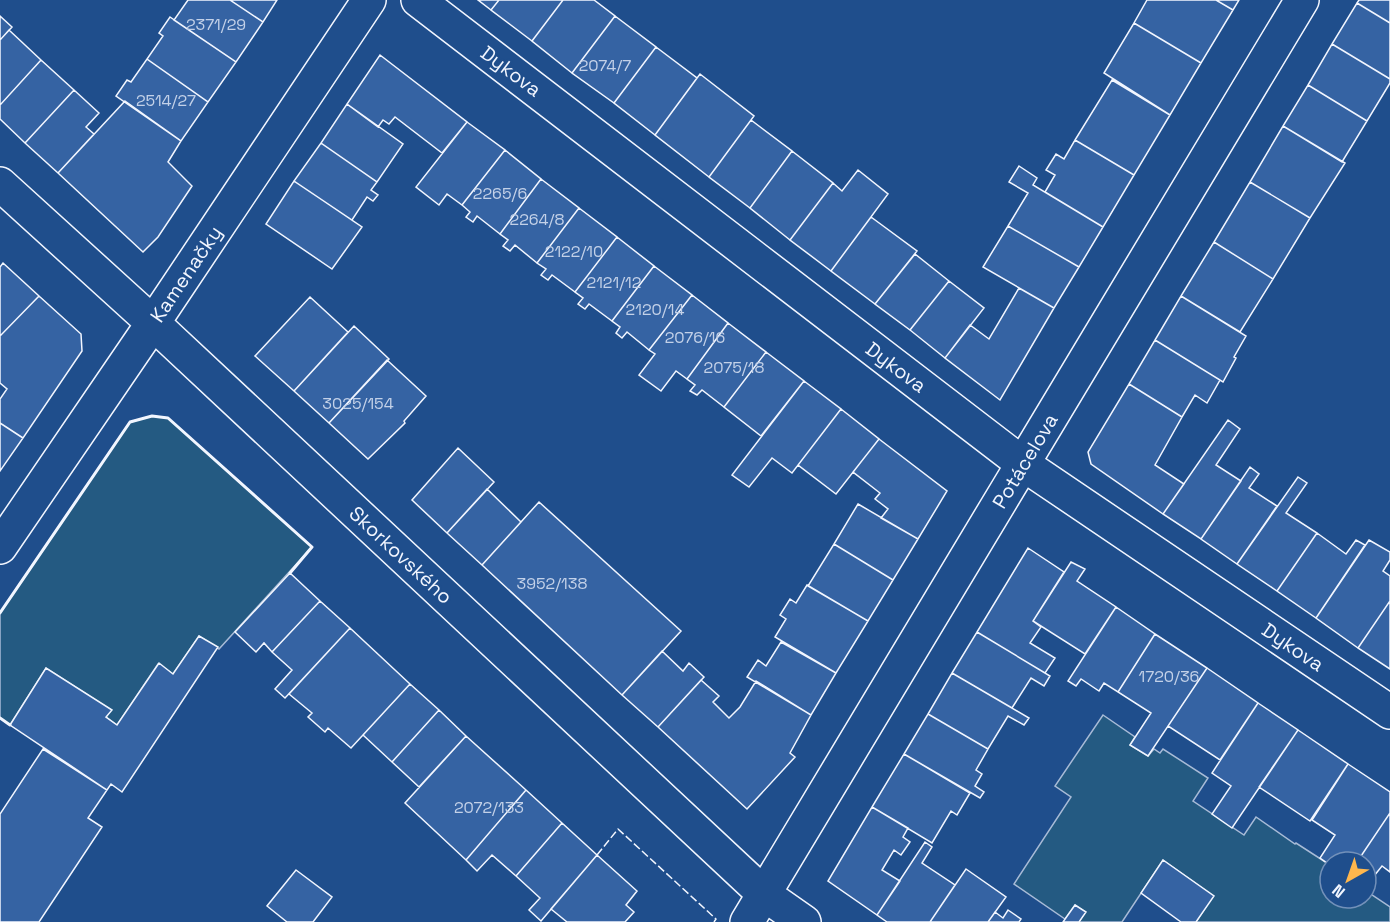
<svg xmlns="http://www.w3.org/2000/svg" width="1390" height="922" font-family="'Space Grotesk',sans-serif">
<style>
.green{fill:#245a82;stroke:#a8bbd7;stroke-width:1.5}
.building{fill:#3563a3;stroke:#f2f6ff;stroke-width:1.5}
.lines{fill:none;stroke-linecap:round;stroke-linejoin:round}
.minor-casing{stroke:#f2f6ff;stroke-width:36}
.minor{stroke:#1f4e8c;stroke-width:33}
.fence{stroke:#f2f6ff;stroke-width:1.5;stroke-dasharray:8 3;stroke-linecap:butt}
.wall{stroke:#f2f6ff;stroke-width:3}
.labels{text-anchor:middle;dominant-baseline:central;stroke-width:4.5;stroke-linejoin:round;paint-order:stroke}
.number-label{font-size:16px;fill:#c3d1e8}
.street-label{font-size:20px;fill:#f2f6ff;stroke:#1f4e8c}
</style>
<rect width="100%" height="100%" fill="#1f4e8c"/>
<path class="green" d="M152,416L168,418L312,547L219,649L199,636L173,674L158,664L117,725L106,717L111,710L46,668L10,725L0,718V613L130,422Z
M1103,715L1135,737L1130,745L1148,756L1154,749L1160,753L1163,749L1208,778L1193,801L1244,835L1256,817L1295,844L1296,843L1330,865V898H1366V891L1390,907V922H1196L1213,896L1163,860L1122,922H1079L1085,912L1075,905L1065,919L1014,884L1071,797L1055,786Z"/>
<path class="building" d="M188,0H230L263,22L236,62L174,20Z
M230,0H277L263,22Z
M478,0H499L491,10Z
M499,0H563L532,41L491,10Z
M563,0H594L615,16L572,73L532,41Z
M1147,0H1216L1233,10L1201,63L1134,23Z
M1216,0H1239L1233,10Z
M1359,0H1390V23L1357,3Z
M1357,3L1390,23V79L1332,44Z
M0,16L12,27L0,40Z
M615,16L656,47L614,103L572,73Z
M170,17L236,62L208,102L147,59L163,36L159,33Z
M1134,23L1201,63L1170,115L1104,73Z
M9,30L41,60L0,105V40Z
M1332,44L1390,79V83L1367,121L1308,85Z
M656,47L697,78L655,135L614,103Z
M380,55L467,122L442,153L395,117L389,124L383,120L378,127L347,104Z
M147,59L208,102L181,141L116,96L127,80L131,82Z
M41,60L74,90L25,143L0,119V105Z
M700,74L754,116L709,177L655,135Z
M1112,80L1170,115L1134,175L1075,140Z
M1308,85L1367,121L1342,162L1283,126Z
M74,90L99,113L86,127L94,134L58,173L25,143Z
M125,101L181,141L168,162L192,186L158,237L143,252L58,173Z
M347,104L403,144L377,182L321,143Z
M751,120L792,151L750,208L709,177Z
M467,122L505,150L462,205L447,194L439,205L416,187Z
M1283,126L1345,163L1310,218L1250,182Z
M1075,140L1134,175L1103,227L1045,192L1055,175L1046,170L1056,154L1064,159Z
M321,143L377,182L371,190L378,195L373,201L367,197L352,220L294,181Z
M505,150L541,179L500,234L477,216L473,222L466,217L470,212L462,205Z
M792,151L833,183L790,240L750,208Z
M1019,166L1037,178L1033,185L1103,227L1079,267L1008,226L1028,193L1009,182Z
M858,170L888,194L831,271L790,240L833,183L842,191Z
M541,179L579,208L537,263L515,245L510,251L503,246L508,240L500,234Z
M294,181L362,227L332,269L266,224Z
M1250,182L1310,218L1273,279L1214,242Z
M579,208L617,237L575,292L552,275L548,280L541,275L546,269L537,263Z
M871,217L917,251L875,304L831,271Z
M1008,226L1079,267L1054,308L983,267Z
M617,237L654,266L612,321L589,304L585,309L578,304L583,298L575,292Z
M1214,242L1273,279L1240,332L1181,296Z
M915,254L949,281L910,330L875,304Z
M3,263L39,296L0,336V267Z
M654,266L692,295L649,350L627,332L622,338L616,333L620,327L612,321Z
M949,281L984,308L945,358L910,330Z
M1019,288L1054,308L1000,400L945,358L970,325L989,339Z
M692,295L728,323L687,379L676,371L661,391L639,375L655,354L649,350Z
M39,296L81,334L82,351L23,438L0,423V399L7,389L0,383V336Z
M1181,296L1246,336L1234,357L1236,358L1223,382L1155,340Z
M310,297L348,332L294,391L255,356Z
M728,323L766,352L724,407L702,390L697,395L690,391L695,385L687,379Z
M354,326L389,359L329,423L294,391Z
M1155,340L1220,380L1207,403L1195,395L1182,417L1129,384Z
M766,352L804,381L761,436L724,407Z
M387,360L426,396L404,421L405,423L368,459L329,423Z
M804,381L841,409L792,473L772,458L749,487L732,475Z
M1129,384L1182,417L1155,465L1184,484L1163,514L1091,464L1088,452Z
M841,409L879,439L836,494L798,465Z
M1228,420L1240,429L1216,465L1241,481L1201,539L1163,514Z
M0,423L23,438L0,471Z
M879,439L947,491L918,539L881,518L888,509L875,499L880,493L853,472Z
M458,448L494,482L447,533L412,500Z
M1250,467L1259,474L1249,488L1277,506L1237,564L1201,539Z
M1298,477L1307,483L1286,513L1317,533L1277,591L1237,564Z
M487,489L521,522L482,565L447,533Z
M539,502L681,631L622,695L482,565Z
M858,504L918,539L893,580L834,544Z
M1317,533L1346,554L1356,540L1365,545L1316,618L1277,591Z
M1369,540L1390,552V560L1383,571L1390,576V601L1358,648L1316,618Z
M834,544L893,580L868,621L808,586Z
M1028,548L1064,572L1033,621L1041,627L1030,643L1055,658L1045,673L977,632Z
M1071,562L1085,569L1077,581L1116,607L1085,654L1033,621Z
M290,573L320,601L272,652L264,643L256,652L235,632Z
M807,585L868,621L836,673L775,637L786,619L780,615L790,599L796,603Z
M320,601L350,628L285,698L275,689L292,670L272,652Z
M1390,601V669L1358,648Z
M1116,607L1155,634L1118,692L1104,683L1099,691L1081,679L1076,686L1068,681Z
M350,628L410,684L351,748L328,728L325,732L308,717L312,713L289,694Z
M977,632L1050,676L1044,686L1031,678L1012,708L952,673Z
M1155,634L1207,668L1148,756L1130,745L1151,713L1118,692Z
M199,636L218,647L122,792L111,784L107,790L10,725L46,668L112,710L106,717L117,725L159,663L173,674Z
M781,642L836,673L811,715L747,677L758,660L766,666Z
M662,651L683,671L689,663L704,677L658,727L622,695Z
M1207,668L1258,703L1220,760L1168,726Z
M952,673L1029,718L1024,725L1008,716L988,749L928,714Z
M701,680L719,696L713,702L729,718L740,707L756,681L811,715L790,753L795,757L747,809L658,727Z
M410,684L439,710L392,762L363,735Z
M1258,703L1298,730L1232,828L1212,814L1231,786L1212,773Z
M439,710L466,736L419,787L392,762Z
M928,714L988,749L976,770L982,774L975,786L984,792L980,798L904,754Z
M1298,730L1348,764L1310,821L1259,787Z
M466,736L526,790L466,860L405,803Z
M43,749L107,790L88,818L102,827L39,922H0V814Z
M904,754L970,793L957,815L951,811L932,843L872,807Z
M1348,764L1390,792V813L1357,862H1330V865L1320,858L1335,835L1312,820Z
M526,790L562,823L516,876L492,855L477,871L466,860Z
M872,807L908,828L903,837L910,842L901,855L894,850L882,870L900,881L877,915L828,881Z
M1390,813V872L1382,866L1374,876L1366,871V862H1357Z
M562,823L597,855L541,921L529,910L540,898L516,876Z
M925,842L932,847L922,863L955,885L930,922H887L877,915Z
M597,855L637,891L626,905L634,912L625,922H567L551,909Z
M1163,860L1214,896L1196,922H1181L1141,893Z
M966,869L1006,897L988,922H930Z
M296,870L332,897L313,922H287L267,906Z
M1075,905L1086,912L1079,922H1063Z
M1008,910L1021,919L1019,922H988L995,912L1003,918Z"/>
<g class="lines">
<g class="minor-casing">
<path id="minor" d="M418,0L1023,464L1390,712
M0,184L153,323L764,894L804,922
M0,547L153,323L369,0
M747,922L1302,0"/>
</g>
<use href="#minor" class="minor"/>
<path class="fence" d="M597,855L618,829L716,919L714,922"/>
<path class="wall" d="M0,613L130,422L152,416L168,418L312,547L290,573
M0,718L10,725"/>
</g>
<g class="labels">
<g class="number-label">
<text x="216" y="24">2371/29</text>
<text x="605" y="65">2074/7</text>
<text x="166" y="100">2514/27</text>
<text x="500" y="193">2265/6</text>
<text x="537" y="219">2264/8</text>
<text x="574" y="251">2122/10</text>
<text x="614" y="282">2121/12</text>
<text x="655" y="309">2120/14</text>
<text x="695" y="337">2076/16</text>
<text x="734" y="367">2075/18</text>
<text x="358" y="403">3025/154</text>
<text x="552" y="583">3952/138</text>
<text x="1169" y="676">1720/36</text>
<text x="489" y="807">2072/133</text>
</g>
<g class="street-label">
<text transform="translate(511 71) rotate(37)">Dykova</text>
<text transform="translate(186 274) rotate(-56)">Kamenačky</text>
<text transform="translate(896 367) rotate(37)">Dykova</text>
<text transform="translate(1025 461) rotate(-59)">Potácelova</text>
<text transform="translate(401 555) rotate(43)">Skorkovského</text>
<text transform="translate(1293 647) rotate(34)">Dykova</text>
</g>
</g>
<g transform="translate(1348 880) rotate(220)"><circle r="28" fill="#1f4e8c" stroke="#7391ba" stroke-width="1.5"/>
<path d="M0-4.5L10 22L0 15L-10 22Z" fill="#ffb74d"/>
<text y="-9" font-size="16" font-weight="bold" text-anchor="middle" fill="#f2f6ff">N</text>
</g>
</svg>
